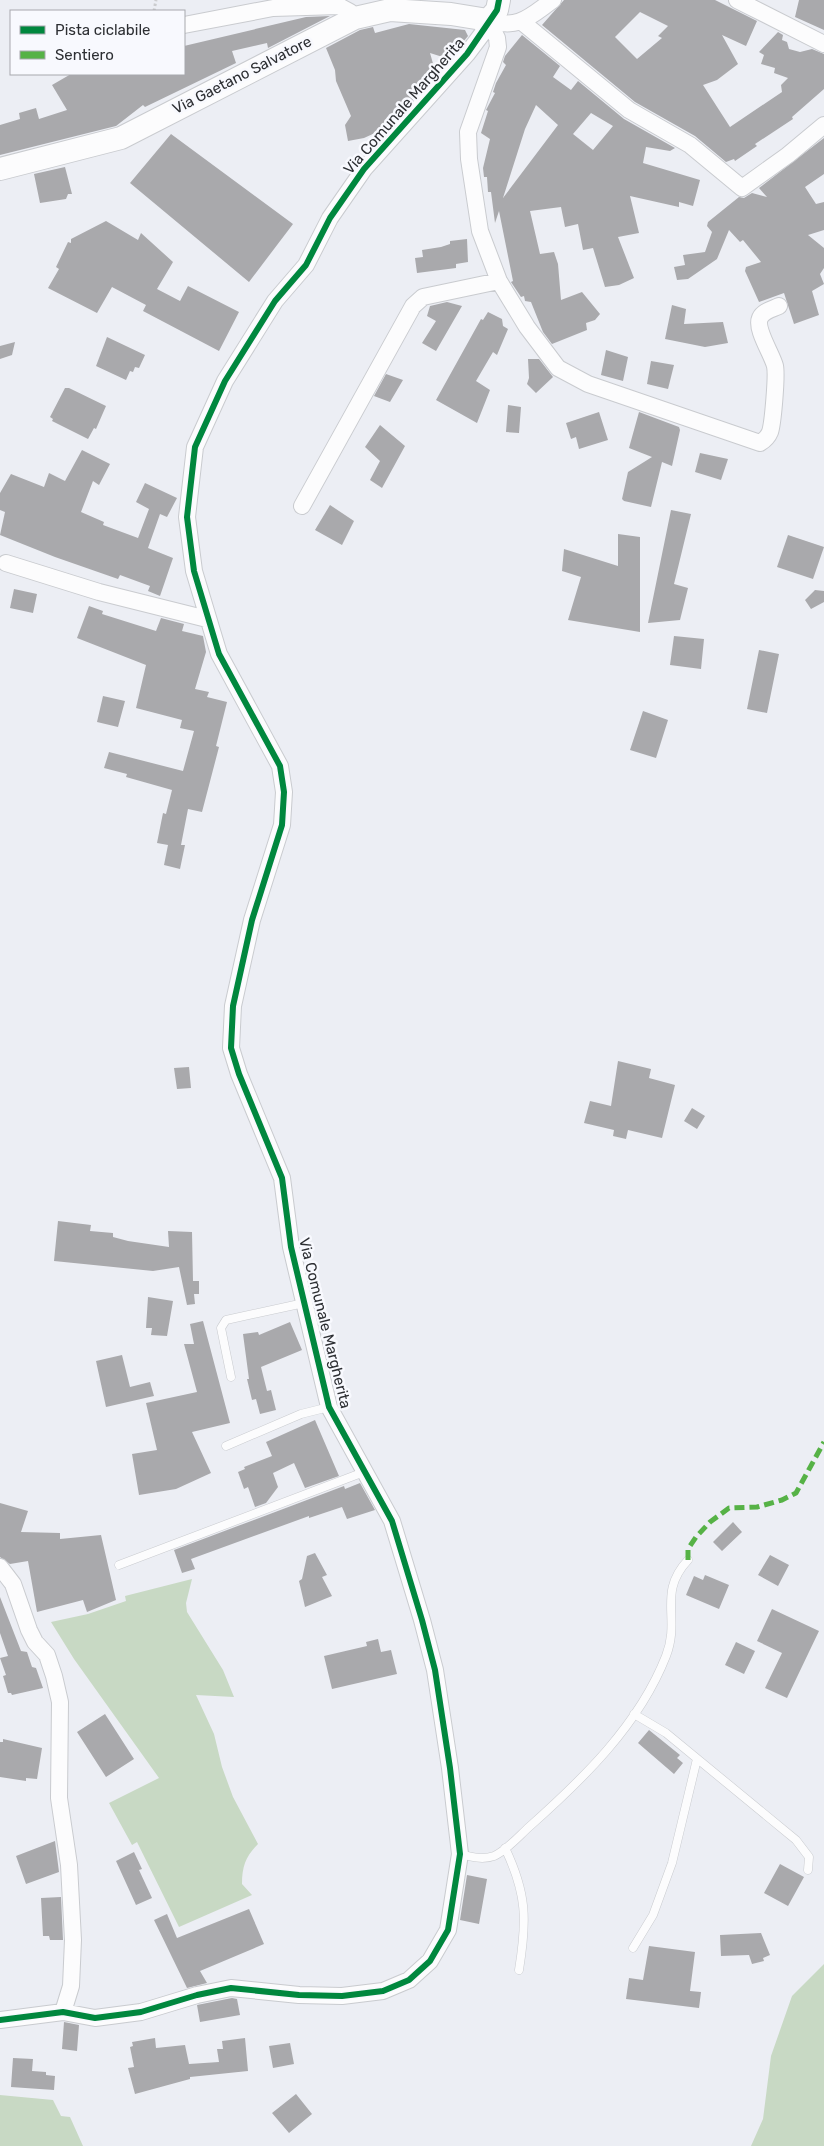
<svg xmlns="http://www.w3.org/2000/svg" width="824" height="2146" font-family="Rubik,sans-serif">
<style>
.green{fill:#c8d9c4}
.building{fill:#a9a9ac;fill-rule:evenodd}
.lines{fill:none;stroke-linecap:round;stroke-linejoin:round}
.lane-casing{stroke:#c9cbcf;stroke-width:9}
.street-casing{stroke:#c9cbcf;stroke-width:18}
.secondary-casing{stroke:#c9cbcf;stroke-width:24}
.path{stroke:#cbccce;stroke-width:3;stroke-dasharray:2.5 2.5;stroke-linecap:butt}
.lane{stroke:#fcfcfd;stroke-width:8}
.street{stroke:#fcfcfd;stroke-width:16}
.secondary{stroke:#fcfcfd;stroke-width:22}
.quiet{stroke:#56b246;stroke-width:5;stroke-dasharray:10 5;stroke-linecap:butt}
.cycleway-casing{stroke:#f8f9fe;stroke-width:9}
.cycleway{stroke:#00873e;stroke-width:6}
.labels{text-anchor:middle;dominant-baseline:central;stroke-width:5;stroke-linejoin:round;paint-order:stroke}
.street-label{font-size:15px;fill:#2d2f33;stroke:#f8f9fe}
</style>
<rect width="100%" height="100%" fill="#eceef4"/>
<path class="green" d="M192,1579L186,1603L187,1612L223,1670L234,1697L196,1695L214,1734L222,1767L233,1797L258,1844C246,1856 242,1866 242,1884L252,1895L179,1927L137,1842L132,1845L109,1803L159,1778L74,1659L51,1622L88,1614L126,1601L125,1596Z
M824,1964V2146H751L763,2119L771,2056L792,1996Z
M0,2095L53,2100L61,2116L70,2117L83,2146H0Z"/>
<path class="building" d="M564,0H715L757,21L746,46L722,35L738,64L717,80L703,85L730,127L782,92L781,85L788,78L774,73L775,68L761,64L764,55L759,52L778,32L783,35L782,40L787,42L789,49L800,52L812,49L824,54V89L792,117L793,119L755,144L757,146L735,161L734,159L726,162L695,136L635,102L542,25ZM640,12L668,26L658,36L662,38L637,59L615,37Z
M799,0H824V30L795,17Z
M330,16L268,48L267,43L232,51L236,63L145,107L143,105L116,126L0,155V125L20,119L19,113L36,108L39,119L67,110L52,85L71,74H184V46L306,17Z
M409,24L465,30L468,36L449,59L430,53L436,74L433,77L420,81L423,89L388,127L364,138L348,141L345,125L351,116L336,81L335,70L326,48L360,30L373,27L375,33Z
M522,35L560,66L553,77L571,90L578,81L624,119L675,148L670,151L646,147L643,163L700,180L693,206L679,202V207L630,196L639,233L618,237L634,278L619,285L605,287L593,248L583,250L578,224L565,227L561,207L530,211L540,254L554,252L558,264L561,300L582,292L600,314L595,320L586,323L587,330L552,344L543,332L531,302L525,301L524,296L521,297L511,282L513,281L499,211L495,223L491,192H488L487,177H484L483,168L490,139L481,133L488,111L486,110L495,93L493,92L496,83L506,65L503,62L505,56ZM536,105L558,125L503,198L525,129ZM591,113L613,126L593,150L573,134Z
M171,134L293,224L249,282L130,183Z
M824,138V174L805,187L816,204L824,202V230L808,235L824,248V268L820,274L824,284L812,291L819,315L794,324L784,293L759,302L745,271L746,267L761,262L743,240L740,242L729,230L717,259L688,279L677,280L674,267L685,265L683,255L705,252L712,232L707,226L708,222L739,197L744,198L752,193L767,197L759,188Z
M65,167L72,194H68L66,199L40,203L34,174Z
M106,221L138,240L141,233L173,262L157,289L180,301L188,286L239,312L219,351L143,311L146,305L112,287L97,313L48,288L59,269L56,267L68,242L71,243V239Z
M467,239L468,262L456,264V268L417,273L415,258L423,257L422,250L441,247L450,244V241Z
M447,302L462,306L436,351L422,343L436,321L427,316L430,306Z
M672,305L686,309L684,324L723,322L728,343L705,347L665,339Z
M488,312L502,319L503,326L508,329L497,355L493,352L476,381L490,390L477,423L436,400L481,319L483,320Z
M107,337L145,355L139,368L135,367L133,372L130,371L126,380L96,366Z
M15,342L12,355L0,359V346Z
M606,350L628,357L623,381L601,375Z
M528,359H539L553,377L536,393L527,384L529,378Z
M651,361L674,365L668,389L647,384Z
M386,374L403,380L390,402L374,396Z
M65,388H69L106,406L96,429L94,428L88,439L52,421L53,419L50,417Z
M508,405L521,407L519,433L506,432Z
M599,412L608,440L579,449L576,437L571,439L566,423Z
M639,412L679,427L680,430L672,466L662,462L651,507L624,501L622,499L628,472L652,457L629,448Z
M380,425L405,446L382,488L370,480L380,461L365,447Z
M82,450L110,464L99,485L93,481L81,512L104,522L103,525L138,538L149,509L136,502L145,483L177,498L167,517L160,514L148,548L173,558L160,596L148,591L150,586L120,575L118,579L55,557L0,535L5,512L0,510V493L11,474L44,487L49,473L65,481Z
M700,453L728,459L721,480L695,472Z
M330,505L354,521L342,545L315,530Z
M671,510L691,514L674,584L688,588L680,620L648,623Z
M618,534L640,537V632L568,620L581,577L562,571L564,549L618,566Z
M788,535L824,547L813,579L777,567Z
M14,589L37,594L33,613L10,608Z
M815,590L824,591V602L811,609L805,600Z
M89,606L103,611L102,614L156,631L161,618L184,624L182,631L203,636L206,652L195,689L209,692L207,697L227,702L216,746L219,747L202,812L188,809L181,845H185L180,869L164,865L168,845L157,843L163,813L166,814L172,790L126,777L127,774L104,768L109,752L183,771L194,731L180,728L182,720L136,708L146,665L77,638Z
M674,636L704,639L701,669L670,665Z
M759,650L779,654L767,713L747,709Z
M103,696L125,701L118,727L97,722Z
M643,711L668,720L656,758L630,750Z
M618,1061L651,1069L649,1078L675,1085L662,1138L628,1130L626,1139L613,1136L614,1130L584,1123L590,1101L611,1106Z
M189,1067L191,1088L177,1089L174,1068Z
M692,1108L705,1116L697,1129L684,1121Z
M58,1221L91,1225L90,1231L113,1233V1237L128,1241L169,1247L168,1231L192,1232L193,1281H199V1294H194L195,1304L187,1305L179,1267L153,1271L54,1261Z
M148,1297L173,1301L167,1336L151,1335L152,1328H146Z
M203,1321L230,1423L192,1432L211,1473L176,1489L139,1495L132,1454L157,1450L146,1403L197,1392L184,1344H194L190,1324Z
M290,1322L302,1350L261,1367L267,1391L271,1390L276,1410L260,1414L256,1399L252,1400L247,1379H249L243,1334L258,1332L259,1335Z
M122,1355L130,1387L150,1382L154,1396L106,1407L96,1361Z
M315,1420L339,1476L305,1488L294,1463L273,1473L278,1487L266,1503L255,1507L248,1487L244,1489L238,1472L245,1469L244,1467L272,1456L266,1442Z
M360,1483L375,1510L347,1519L342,1507L309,1518V1516L191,1559L195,1569L182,1573L174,1550L344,1486L345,1489Z
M0,1503L28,1511L21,1532L60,1533V1539L101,1535L116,1600L87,1612L83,1600L37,1612L28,1561L10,1564L0,1557Z
M733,1522L742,1532L722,1551L713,1542Z
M315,1553L327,1575L322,1577L332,1596L305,1607L299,1581L302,1579L307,1556Z
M770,1555L789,1565L778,1586L758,1575Z
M705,1575L729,1585L719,1609L686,1595L694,1576L703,1580Z
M0,1597L21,1651L27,1652L32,1667L36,1668L43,1688L12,1695L11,1693H8L3,1676L6,1675L0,1658L8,1656L0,1633Z
M772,1609L819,1631L787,1698L765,1688L782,1653L757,1641Z
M378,1639L381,1652L391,1650L397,1674L332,1689L324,1656L367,1646L366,1642Z
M736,1642L755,1651L744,1674L725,1665Z
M105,1714L134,1759L106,1777L77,1732Z
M649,1730L680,1755L677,1758L683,1763L674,1774L638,1743Z
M3,1739L42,1748L37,1779L26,1778V1781L0,1777V1742H3Z
M55,1841L59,1872L26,1884L16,1856Z
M134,1852L142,1869L139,1870L152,1898L136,1905L116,1861Z
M780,1864L804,1877L788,1906L764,1893Z
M467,1875L487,1879L479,1924L460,1920Z
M61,1897L63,1940H50L49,1936H43L41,1898Z
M249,1909L264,1944L200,1971L207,1983L187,1988L154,1920L167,1914L177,1938Z
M761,1933L770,1955L763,1958L764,1961L752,1964L749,1955L721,1956L720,1935Z
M649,1946L695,1952L690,1991L701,1992L699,2008L626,1999L629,1978L643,1980Z
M232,1998L237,1999L240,2015L200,2022L197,2005Z
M64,2022L79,2025L77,2051L62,2049Z
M155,2038L156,2048L185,2045L189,2064L219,2062L217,2049H223L222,2041L245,2038L248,2071L190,2077V2079L135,2094L128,2068L134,2067L130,2047L133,2046L132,2042Z
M290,2043L294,2064L273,2068L269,2046Z
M13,2058L33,2059L32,2071L46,2072V2075L55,2076L54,2090L11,2087Z
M296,2094L312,2114L289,2133L272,2113Z"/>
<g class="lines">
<g class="lane-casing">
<path id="lane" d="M231,1377L221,1328L226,1320L304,1303
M226,1446L301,1414L329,1407
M119,1565L364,1472
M634,1714L666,1733L796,1840L809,1857L808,1870
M505,1848C527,1894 527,1920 519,1970
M460,1854C471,1857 483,1860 494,1856C506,1851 519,1836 529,1827C583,1779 639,1725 666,1656C681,1618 657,1593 688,1560
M633,1948L653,1915L672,1863L697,1759"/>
</g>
<g class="street-casing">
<path id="street" d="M737,0L824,44
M488,20L497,38L498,47L468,132L469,159L480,231L499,281L527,327L558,368L588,384L760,443C765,440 768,437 770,432C773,423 777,375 775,366C772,354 755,329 760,318C763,311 773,309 779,306
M488,20C519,30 529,17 553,0
M522,22L629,110L690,145L742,188L788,155L824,125
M184,25L273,8L339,6L350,12L355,18
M302,506L413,306L423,297L499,281
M6,563L99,592L207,619
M0,1567L13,1584L29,1630L35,1642L47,1655L54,1676L60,1702L59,1798L69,1865L73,1940L71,1986L63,2012
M0,2020L63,2012L95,2018L141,2012L197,1995L231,1988L299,1995L342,1996L383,1991L409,1980L430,1961L448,1930L460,1854L450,1768L435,1670L422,1620L392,1521L329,1407L291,1247L282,1178L239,1074L231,1048L233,1006L252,920L282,825L284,792L280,766L219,654L194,571L187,517L195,447L225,381L275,301L306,265L330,218L364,169L467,54L482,34L488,20"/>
</g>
<g class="secondary-casing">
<path id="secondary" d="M0,169L121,138L355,18L390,10L451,14L488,20L497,10L499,0"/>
</g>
<path class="path" d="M154,11L156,0"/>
<use href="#lane" class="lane"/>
<use href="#street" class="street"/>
<use href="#secondary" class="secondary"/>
<path class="quiet" d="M688,1560V1549L696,1537L710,1522L729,1508L757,1507L782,1500L796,1493L824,1442"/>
<g class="cycleway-casing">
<path id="cycleway" d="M0,2020L63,2012L95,2018L141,2012L197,1995L231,1988L299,1995L342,1996L383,1991L409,1980L430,1961L448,1930L460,1854L450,1768L435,1670L422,1620L392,1521L329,1407L291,1247L282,1178L239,1074L231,1048L233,1006L252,920L282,825L284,792L280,766L219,654L194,571L187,517L195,447L225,381L275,301L306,265L330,218L364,169L467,54L497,10L499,0"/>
</g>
<use href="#cycleway" class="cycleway"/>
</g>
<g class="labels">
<g class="street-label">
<text transform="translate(242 75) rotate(-27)">Via Gaetano Salvatore</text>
<text transform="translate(404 106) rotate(-49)">Via Comunale Margherita</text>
<text transform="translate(325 1323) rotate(76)">Via Comunale Margherita</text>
</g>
</g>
<rect x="10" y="10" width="175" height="65" fill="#f8f9fe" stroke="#a7a8ad"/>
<rect x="20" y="26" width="25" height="8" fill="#00873e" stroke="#a7a8ad"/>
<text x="55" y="35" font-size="15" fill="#2d2f33">Pista ciclabile</text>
<rect x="20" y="51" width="25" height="8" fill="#56b246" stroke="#a7a8ad"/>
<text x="55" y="60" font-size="15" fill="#2d2f33">Sentiero</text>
</svg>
